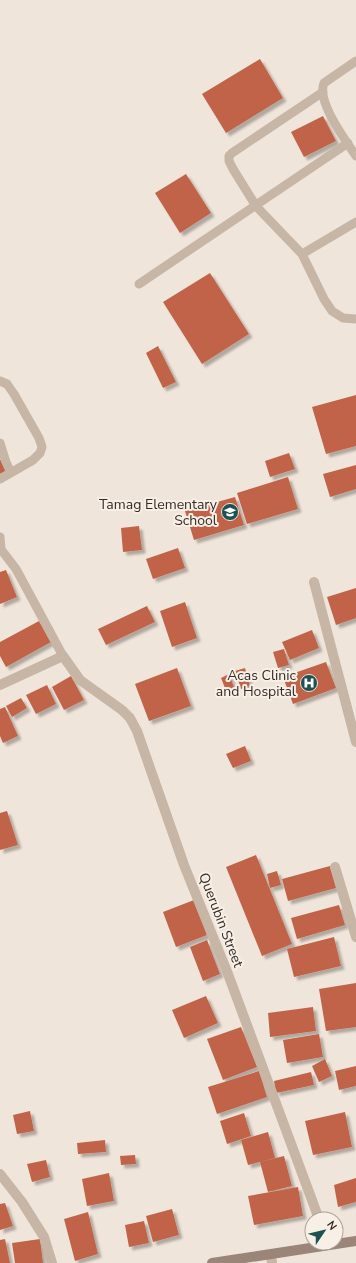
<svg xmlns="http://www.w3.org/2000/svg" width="356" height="1263" font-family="'Nunito Sans',sans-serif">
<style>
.building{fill:#c06448;filter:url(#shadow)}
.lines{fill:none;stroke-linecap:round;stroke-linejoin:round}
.service{stroke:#c7b5a6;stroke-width:9}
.minor{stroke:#c7b5a6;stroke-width:10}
.secondary{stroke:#9b8478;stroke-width:10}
.labels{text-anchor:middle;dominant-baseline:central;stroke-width:4;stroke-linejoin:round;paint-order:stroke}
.poi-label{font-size:14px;fill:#342b27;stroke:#f8f0e6;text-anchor:end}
.street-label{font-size:14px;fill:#342b27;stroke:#f8f0e6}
</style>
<defs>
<filter id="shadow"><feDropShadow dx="3.5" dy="3.5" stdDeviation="1" flood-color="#0004"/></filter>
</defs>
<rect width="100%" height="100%" fill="#f0e5da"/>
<path class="building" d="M260,59L283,98L226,133L202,94Z
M323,116L336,141L304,157L291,132Z
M186,174L211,213L180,233L155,193Z
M210,273L249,334L202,364L163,302Z
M158,346L176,382L163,388L146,353Z
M356,395V446L326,454L312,407Z
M289,453L295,469L270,477L265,461Z
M0,459L6,471L0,474Z
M356,465V489L330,497L323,474Z
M288,477L298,509L247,524L237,493Z
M235,497L244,525L194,540L185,511Z
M139,526L142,550L123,552L121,528Z
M178,548L185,568L153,579L146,559Z
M6,570L17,597L0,604V572Z
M356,588V618L336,625L327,597Z
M185,602L197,638L172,647L160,611Z
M147,606L155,622L106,645L98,629Z
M39,621L51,642L6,667L0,656V642Z
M312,630L319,648L290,660L282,642Z
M284,649L289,665L278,668L273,652Z
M326,662L336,688L293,704L283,677Z
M177,668L191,706L149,721L135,684Z
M245,668L250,686L241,689L235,671Z
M229,674L235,690L227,693L221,678Z
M71,676L84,700L64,710L52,687Z
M47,685L56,704L36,714L26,695Z
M21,698L27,708L12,717L6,706Z
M5,707L18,736L3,743L0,736V709Z
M245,746L251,761L233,768L226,754Z
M7,811L18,845L0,850V813Z
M256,855L292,944L262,956L226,867Z
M330,866L336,888L288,901L282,879Z
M277,871L281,885L270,888L267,874Z
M194,900L207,935L176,947L163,912Z
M339,905L345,925L297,939L291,918Z
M334,937L341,966L294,977L287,949Z
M207,940L220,974L203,981L190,947Z
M356,983V1027L326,1031L319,989Z
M206,996L218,1023L184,1038L172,1010Z
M313,1007L316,1031L270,1037L268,1013Z
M241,1027L257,1067L223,1080L207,1039Z
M319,1034L323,1057L287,1063L283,1040Z
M325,1059L332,1076L319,1082L312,1066Z
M356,1066V1086L339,1090L335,1071Z
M259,1071L267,1097L217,1114L208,1087Z
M311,1072L314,1085L276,1093L274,1081Z
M30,1111L34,1131L17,1134L13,1115Z
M345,1112L352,1147L313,1155L305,1121Z
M244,1113L251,1136L227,1144L220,1121Z
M268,1132L275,1158L248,1165L241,1140Z
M105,1140L106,1152L78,1154L77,1143Z
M135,1155L136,1164L121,1165L120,1156Z
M284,1156L292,1186L268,1192L260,1162Z
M46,1160L50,1177L32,1182L27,1164Z
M109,1173L114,1201L87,1206L82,1179Z
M356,1178V1202L338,1207L334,1185Z
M298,1187L303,1216L254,1225L248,1196Z
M5,1203L13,1226L0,1230V1204Z
M172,1209L179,1235L153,1242L146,1216Z
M88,1212L98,1254L75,1261L64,1219Z
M144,1221L149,1243L129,1247L125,1225Z
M5,1239L10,1263H0V1240Z
M40,1239L43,1263H15L12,1243Z"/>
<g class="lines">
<path class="service" d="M356,61L324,83C316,101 346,141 356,156
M323,92L232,153L229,156V161L233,169L256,206L302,254L324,299L332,311L343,318L356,319
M302,254L356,222
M139,284L348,143
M0,381L7,384L14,394L39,438L42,447L40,453L33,460L0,479
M0,443L6,462L11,473
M0,537L1,549
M0,548L16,569L63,656"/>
<path class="minor" d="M314,582L356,742
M0,685L63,656L80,680L122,710L130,718L137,731L184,865L228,974L319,1219
M335,867L356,937
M0,1174L22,1202L44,1237L52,1263
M271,1255L272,1263"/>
<path class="secondary" d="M212,1263L356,1241"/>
</g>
<defs>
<g id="school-disc" transform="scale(0.9)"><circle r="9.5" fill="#1e5153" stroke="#f8f0e6"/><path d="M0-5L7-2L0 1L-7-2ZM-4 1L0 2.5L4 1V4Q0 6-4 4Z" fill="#fff"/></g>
<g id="hospital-disc" transform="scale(0.9)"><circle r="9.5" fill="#1e5153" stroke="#f8f0e6"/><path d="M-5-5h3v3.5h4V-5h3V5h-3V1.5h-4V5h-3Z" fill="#fff"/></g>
</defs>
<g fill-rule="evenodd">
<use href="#school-disc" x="230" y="512"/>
<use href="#hospital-disc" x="309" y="683"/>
</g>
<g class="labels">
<g class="poi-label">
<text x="217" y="504">Tamag Elementary<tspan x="217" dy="16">School</tspan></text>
<text x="296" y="675">Acas Clinic<tspan x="296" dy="16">and Hospital</tspan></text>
</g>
<g class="street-label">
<text transform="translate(221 920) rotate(69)">Querubin Street</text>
</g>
</g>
<g transform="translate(324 1231) rotate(55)"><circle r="19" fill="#f8f0e6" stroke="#aaa19a"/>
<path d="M0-3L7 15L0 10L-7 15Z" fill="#1e5153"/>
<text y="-6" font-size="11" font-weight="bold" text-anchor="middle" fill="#342b27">N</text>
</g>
</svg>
